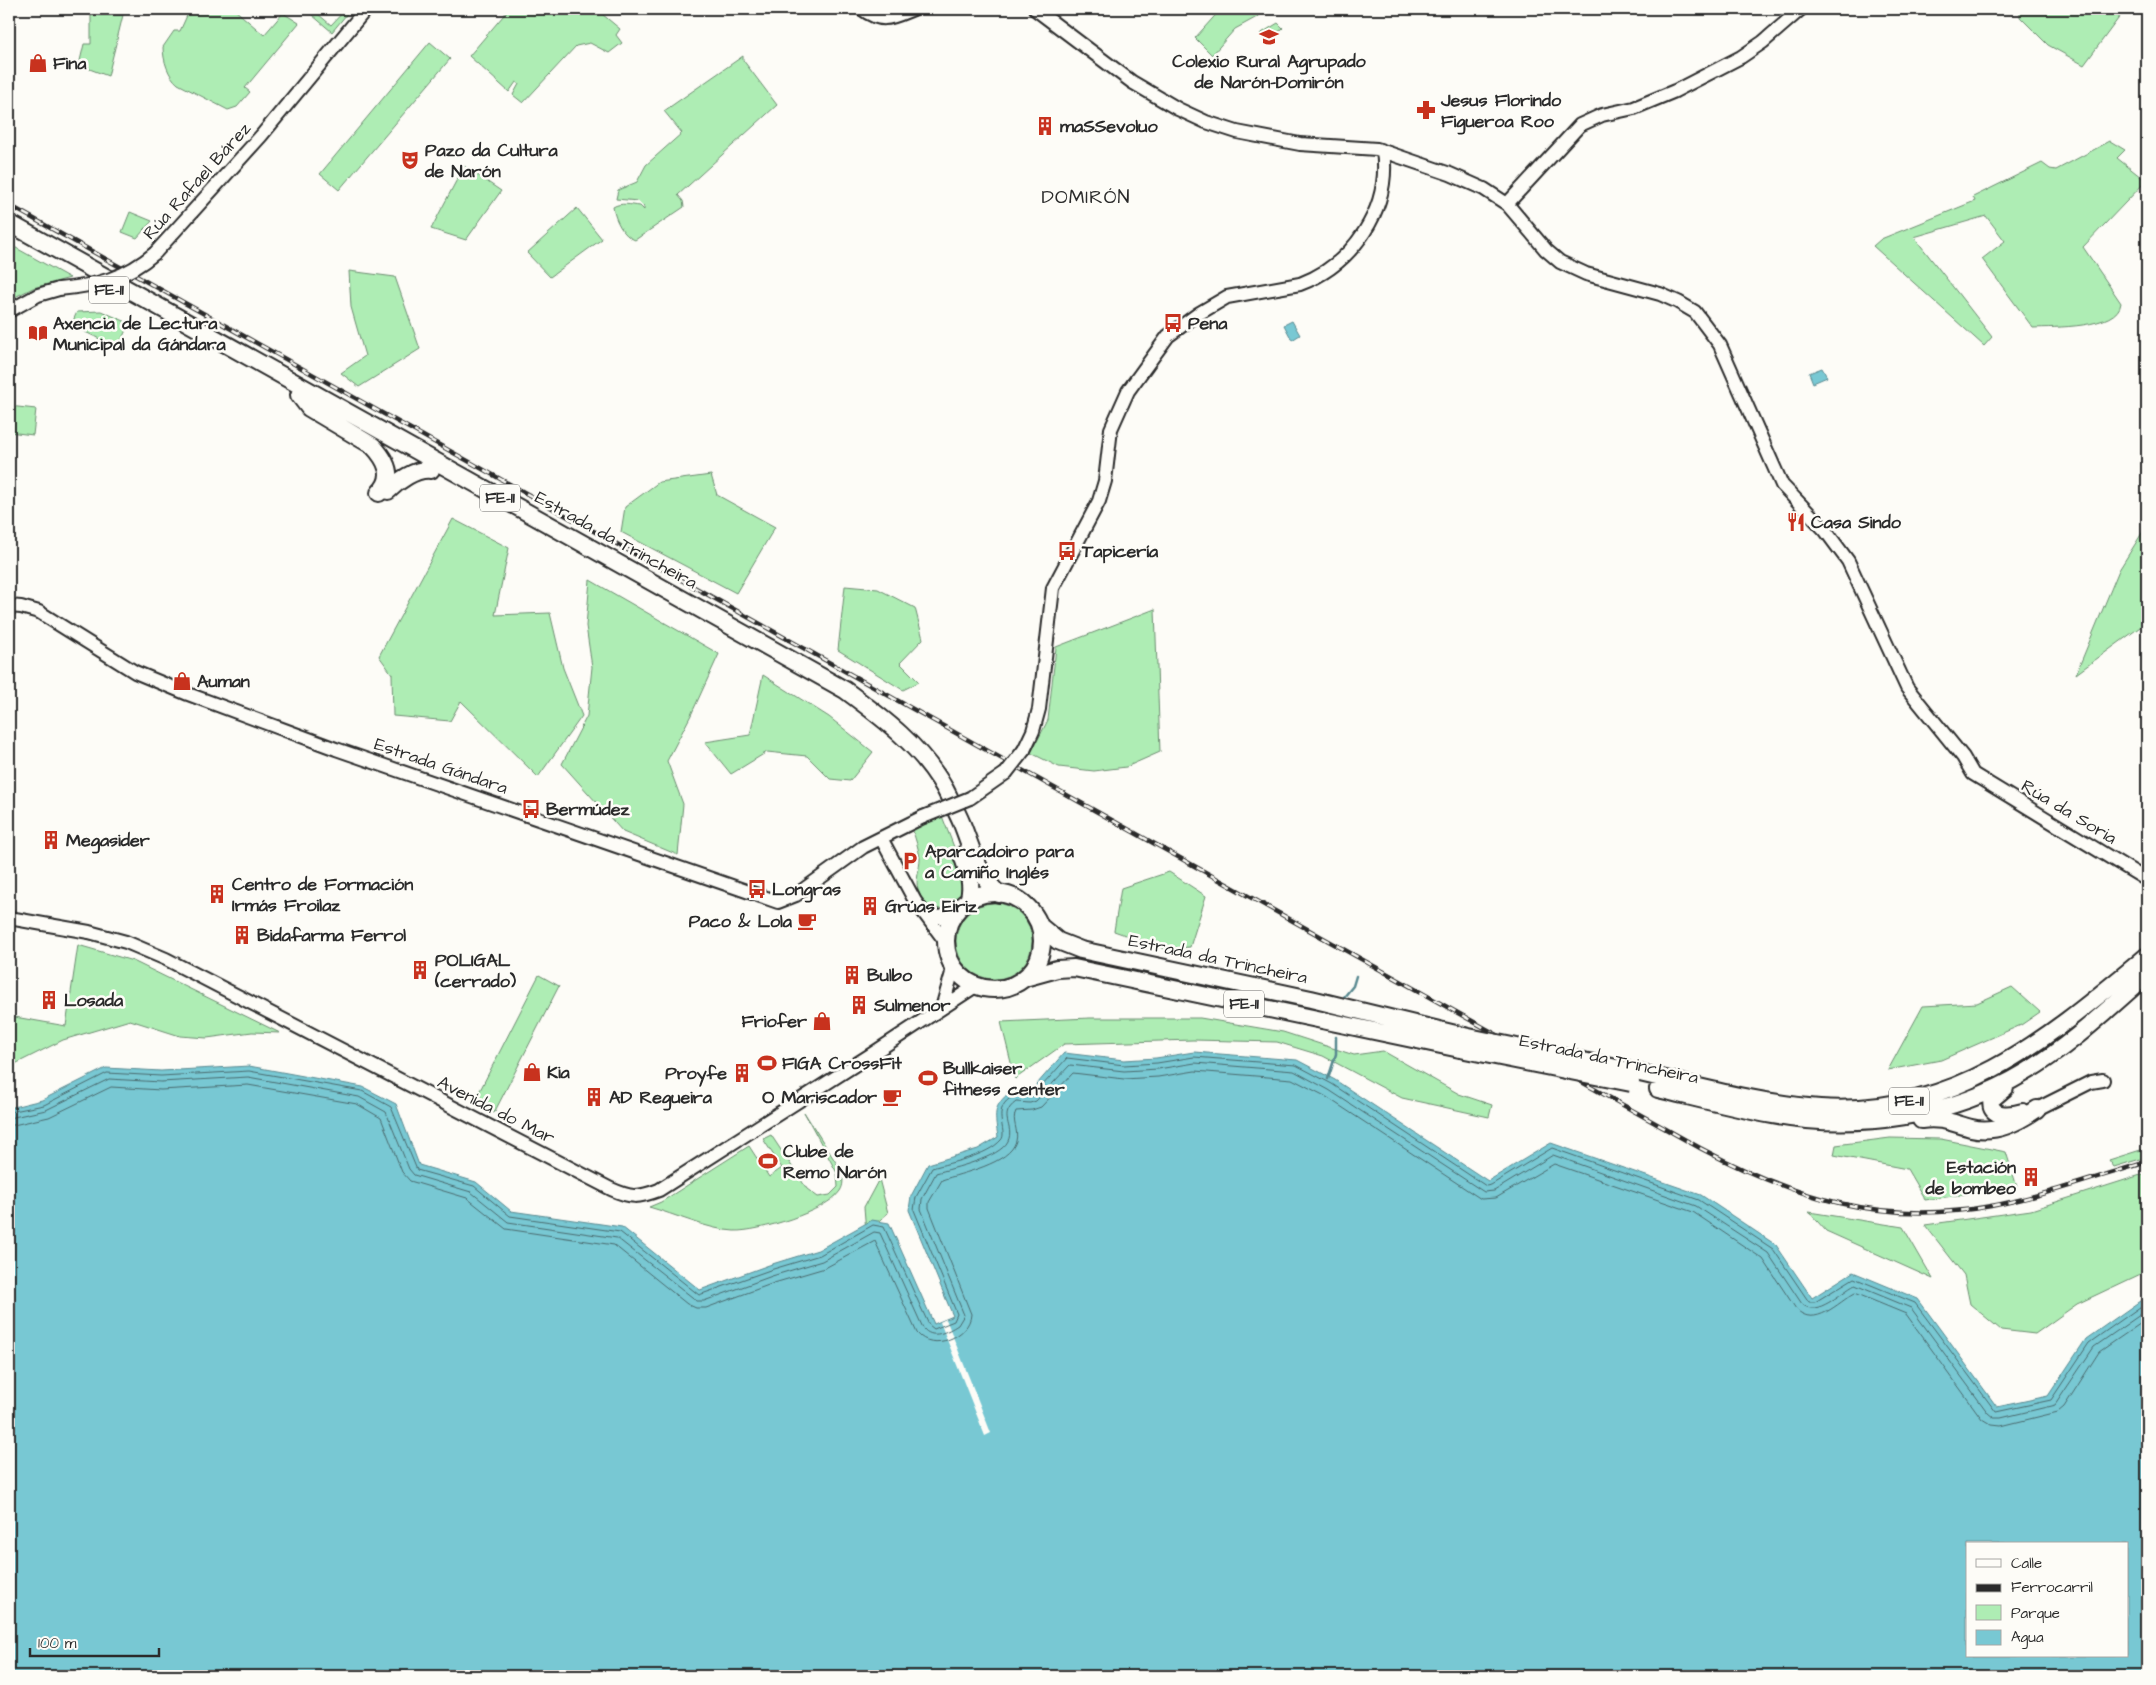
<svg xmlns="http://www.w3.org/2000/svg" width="2156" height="1685" font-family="'Architects Daughter',sans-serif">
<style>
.green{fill:#aeedb4;stroke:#6c8c70}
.water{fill:#78c8d3;stroke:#598990;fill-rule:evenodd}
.pier{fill:#fdfcf7}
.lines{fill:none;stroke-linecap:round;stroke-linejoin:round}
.shore{stroke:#4a6a6e;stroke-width:1}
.stream{stroke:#598990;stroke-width:2.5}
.tertiary-casing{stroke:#2b2b2b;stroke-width:16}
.trunk-casing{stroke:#2b2b2b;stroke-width:20}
.tertiary{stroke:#fdfcf7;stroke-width:12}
.trunk{stroke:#fdfcf7;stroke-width:16}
.rail-casing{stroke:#2b2b2b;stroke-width:4.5}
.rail{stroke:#fdfcf7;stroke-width:2.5;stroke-dasharray:8;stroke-linecap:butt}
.tertiary-bridge-casing{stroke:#2b2b2b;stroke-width:16;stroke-linecap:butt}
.trunk-bridge-casing{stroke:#2b2b2b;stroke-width:20;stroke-linecap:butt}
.tertiary-bridge{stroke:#fdfcf7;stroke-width:12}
.trunk-bridge{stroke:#fdfcf7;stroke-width:16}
.labels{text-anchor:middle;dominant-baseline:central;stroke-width:5;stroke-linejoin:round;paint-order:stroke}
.shield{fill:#fdfcf7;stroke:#6a6a68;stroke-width:1}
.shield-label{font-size:16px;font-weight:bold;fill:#2b2b2b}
.poi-label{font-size:18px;font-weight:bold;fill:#2b2b2b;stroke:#fdfcf7;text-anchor:start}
.street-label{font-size:18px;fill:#2b2b2b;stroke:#fdfcf7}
.neighbourhood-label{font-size:19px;letter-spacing:1px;fill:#2b2b2b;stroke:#fdfcf7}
</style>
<rect width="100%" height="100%" fill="#fdfcf7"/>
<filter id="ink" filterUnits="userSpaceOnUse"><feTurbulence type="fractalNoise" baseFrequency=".02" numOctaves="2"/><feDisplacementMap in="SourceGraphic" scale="10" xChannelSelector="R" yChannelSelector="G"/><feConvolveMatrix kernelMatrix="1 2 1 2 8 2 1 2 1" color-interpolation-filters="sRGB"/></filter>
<g filter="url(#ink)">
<path class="green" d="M190,9H234L264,35L283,13L299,23L245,88L250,92L237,107L228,110L178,84C168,76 163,60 163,47L174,31H180Z
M305,9H312L331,25L346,9H351L332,32Z
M509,9H596L620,29L616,35L622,43L609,53L590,43L576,46L523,103L513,95L519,84L516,82L509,92L469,56Z
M1221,9H1267L1257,17L1235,29L1212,55L1195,38Z
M2020,9H2114L2121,15L2084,65L2048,45L2020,17Z
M91,15H123L108,76L79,65L84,44H91Z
M1278,23L1283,28L1271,39L1260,34Z
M430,42L450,59L339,190L320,174Z
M743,56V60L777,105L678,195L683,201L684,207L635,240C623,236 615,220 613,207C621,202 631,205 640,206L644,210V207L638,201L616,199L618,190L637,182L646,165L682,133L664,111Z
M2110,141L2125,150L2117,158L2146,181L2083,247L2121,303C2118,329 2053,327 2033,328L1982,259L2005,241L1986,216L1914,237L1992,337L1984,346L1873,246L1881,239L1975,201L1973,197L2042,163L2050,169L2056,170Z
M464,166L501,191L466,240L431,229Z
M577,208L602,239L550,277L527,253Z
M130,212L152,221L137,238L122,232Z
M9,244L70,278L33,288L9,300Z
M349,271L395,277L420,349L359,387L341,373L365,356L351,307Z
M101,311L129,323L118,348L71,325L77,312Z
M9,406L36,409L33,435L9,432Z
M711,475L717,495L775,527L736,593L621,532L625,507L659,482Z
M453,519L509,548L495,615L550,613L563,668L582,716L538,777L461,701L450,721L393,716L392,674L379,656Z
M2147,525V622L2076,674L2119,570Z
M590,580L719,654L691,715L667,761L683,804L678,855L623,832L562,764L587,716L592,667L586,626Z
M845,586L878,589L915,608L923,639L900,663L919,682L903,690L838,650Z
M1155,609L1160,752L1126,767L1094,771L1059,767L1031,753L1048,720L1056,647Z
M763,675L829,717L873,752L850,781L830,779L807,756L767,752L731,774L705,742L750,735Z
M942,816L959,860L964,895C950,918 927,916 918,890C915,881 920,868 920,859C919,849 915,838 912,828Z
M1169,872L1206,896L1190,947L1165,949L1114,931L1121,888Z
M956 941a38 38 0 1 1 76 0a38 38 0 1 1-76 0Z
M78,945L133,961L280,1033L252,1032L207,1038L180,1036L130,1020L63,1040L9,1067V1016L66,1026Z
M539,975L559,986L494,1113L474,1102Z
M2012,987L2040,1012L2021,1025L1941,1060L1888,1070L1923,1006L1977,1003Z
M1090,1018H1200L1283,1032L1354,1055L1383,1051L1459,1094L1492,1105L1489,1117L1402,1098L1323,1056L1277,1042L1193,1040L1064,1044L1015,1079L1001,1022Z
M804,1112L842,1172C843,1179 844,1185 840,1191C827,1211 758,1232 734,1231C710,1230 674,1214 649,1207L661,1202L749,1146L769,1177L782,1168L763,1139L771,1135L807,1189L818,1197L830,1195L838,1187L837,1173Z
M1890,1138L1941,1139L2006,1152L2017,1187L1925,1200L1907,1169L1834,1155L1836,1145Z
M2147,1148V1157L2114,1167L2109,1160Z
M2147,1173V1271L2077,1304L2035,1334L2001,1330L1970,1304L1964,1275L1925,1225L2031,1210Z
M879,1179L888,1213L866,1232L864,1207Z
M1809,1212L1903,1227L1933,1279L1826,1231Z"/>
<path class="water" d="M1292,321L1300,335L1292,340L1284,325Z
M1822,368L1827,377L1813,383L1809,373Z
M1194,1052L1297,1060L1335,1080L1488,1181L1551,1143L1701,1195L1776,1245L1812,1298L1853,1272L1918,1299L1997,1407L2048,1396L2086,1339L2147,1296V1676H22L9,1671V1108L42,1100L106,1068L161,1071L249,1066L363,1087L396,1104L419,1165L476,1182L511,1211L622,1227L700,1290L769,1265L818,1250L872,1220L889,1223L934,1324L953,1316L909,1210L911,1196L928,1164L978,1149L998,1137C994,1111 993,1105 1014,1089L1030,1092L1064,1053L1124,1060L1156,1058ZM1967,1544H2127V1656H1967Z"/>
<path class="pier" d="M946,1319L991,1433L985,1436L940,1322Z"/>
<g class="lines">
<path class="shore" d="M9,1112L44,1105L107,1073L161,1076L249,1071L362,1091L391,1107L417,1170L474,1186L510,1216L620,1232L699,1295L770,1270L820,1255L873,1225L884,1227L929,1325L934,1329L954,1321L957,1314L914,1210L916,1197L932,1168C952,1162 987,1156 1001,1140C1009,1132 989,1108 1014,1096C1019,1093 1026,1098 1033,1096L1067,1058L1124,1065L1157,1063L1194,1057L1296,1065L1332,1084L1486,1186L1491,1185L1552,1148L1699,1200L1773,1249L1809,1302H1815L1854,1278L1915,1303L1996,1412L2051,1400L2089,1343L2147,1302
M9,1118L46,1110L109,1079L161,1082L248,1077L359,1097L386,1112L409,1169L414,1175L471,1192L508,1222L617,1238L697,1301H704L772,1276L822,1261L874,1232L880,1233L923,1328C932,1340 947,1332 958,1325L964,1315L921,1209L922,1199L936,1173C953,1168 1000,1158 1008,1141C1015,1126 997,1116 1016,1102L1030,1103L1036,1101L1070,1065L1124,1071L1158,1069L1195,1063L1294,1071L1329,1090L1484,1192L1494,1191L1553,1155L1696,1206L1768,1253L1802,1304C1817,1318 1841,1292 1855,1285L1911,1308L1988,1413L1994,1418H2001L2055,1405L2094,1347L2147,1310
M9,1126L49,1117L111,1087L161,1090L248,1085L357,1104L381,1118L402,1172L410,1181L467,1198L506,1229L614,1245L687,1304L696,1308H706L774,1283L825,1268L875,1241L917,1333C932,1352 970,1337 971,1314L929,1208V1202L942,1180C961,1173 1010,1164 1016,1141C1019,1130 1011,1121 1016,1111L1032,1110L1041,1107L1073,1073L1124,1079L1158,1077L1195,1071L1292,1079L1325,1096L1481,1199L1496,1198L1554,1164L1693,1212L1763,1259L1796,1309C1815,1329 1838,1302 1855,1293L1906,1314L1982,1419L1992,1425L2001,1426L2058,1412L2064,1407L2099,1352L2147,1319"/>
<path class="stream" d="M1344,997L1353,986L1356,976
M1328,1079L1336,1054V1037"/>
<g class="tertiary-casing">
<path id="tertiary" d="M862,9C882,24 891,18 913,9
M1035,9L1132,82L1178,109L1206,122L1237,132L1300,144L1377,149L1450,174L1484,189L1507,204L1546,250L1560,262L1586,274L1660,294L1678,302L1695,312L1720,345L1782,485L1825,530L1848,561L1907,688L1963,757L1973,774L2147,880
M1507,204L1580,125L1602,115L1634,108L1675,91L1741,57L1763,42L1801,9
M155,253L261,136L366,9
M9,311L38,295L59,289
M9,606L21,607L39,612L135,672L188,694L336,749L778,902L796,895L863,847L923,817
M1024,750L1033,731L1039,709L1053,588L1099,501L1105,481L1111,429L1128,391L1168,336L1198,314L1227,297L1300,284C1353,264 1391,209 1383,151
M970,798L1006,773
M881,838L915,901L945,941
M926,915L941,917L956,911
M9,918L89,932L126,942L166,959L611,1189C631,1198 638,1198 659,1190L872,1054L977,985
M942,1008L952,973L948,957
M2037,1109L2091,1082L2103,1080"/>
</g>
<g class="trunk-casing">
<path id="trunk" d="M9,223L845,690C883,718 922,747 945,789C951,801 957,812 962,824C972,849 978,876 999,894
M299,395L309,408L373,446C386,460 396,477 379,493
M388,491C398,481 416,468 431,470
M962,855C967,870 974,885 968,901
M946 941a48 48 0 1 1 96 0a48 48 0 1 1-96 0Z
M1041,927L1058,941L1081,950L1311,999L1464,1036
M1028,977L1057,969L1074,968L1460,1049
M1631,1071C1693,1085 1756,1103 1820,1108C1957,1117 2049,1037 2147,956
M2005,1088L1992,1099C1987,1119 2012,1115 2023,1112
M1658,1089C1696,1098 1734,1108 1772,1115C1857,1131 1952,1117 2026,1072C2070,1046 2108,1009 2147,975
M1921,1120C1942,1117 1952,1123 1971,1128C1996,1134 2018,1122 2037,1109"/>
</g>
<use href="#tertiary" class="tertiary"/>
<use href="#trunk" class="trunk"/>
<g class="rail-casing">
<path id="rail" d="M9,205L1700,1148C1794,1198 1883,1226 1991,1206C2044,1196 2096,1177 2147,1162"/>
</g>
<use href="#rail" class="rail"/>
<g class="tertiary-bridge-casing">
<path id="tertiary-bridge" d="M59,289C96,286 126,278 155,253
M1006,773L1024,750
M923,817L970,798"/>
</g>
<g class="trunk-bridge-casing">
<path id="trunk-bridge" d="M1464,1036L1631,1071
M1460,1049L1631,1083"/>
</g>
<use href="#tertiary-bridge" class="tertiary-bridge"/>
<use href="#trunk-bridge" class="trunk-bridge"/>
</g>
</g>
<defs>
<g id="school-bare" transform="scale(1.5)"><path d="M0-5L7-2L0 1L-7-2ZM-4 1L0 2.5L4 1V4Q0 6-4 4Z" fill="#c8321e" stroke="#fdfcf7" stroke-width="2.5" paint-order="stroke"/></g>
<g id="shop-bare" transform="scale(1.5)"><path d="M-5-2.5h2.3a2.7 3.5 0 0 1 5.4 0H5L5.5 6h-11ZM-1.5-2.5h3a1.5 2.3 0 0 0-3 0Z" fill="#c8321e" stroke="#fdfcf7" stroke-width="2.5" paint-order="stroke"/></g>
<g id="pharmacy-bare" transform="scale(1.5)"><path d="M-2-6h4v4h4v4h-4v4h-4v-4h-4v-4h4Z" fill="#c8321e" stroke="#fdfcf7" stroke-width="2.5" paint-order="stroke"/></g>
<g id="building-bare" transform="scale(1.5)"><path d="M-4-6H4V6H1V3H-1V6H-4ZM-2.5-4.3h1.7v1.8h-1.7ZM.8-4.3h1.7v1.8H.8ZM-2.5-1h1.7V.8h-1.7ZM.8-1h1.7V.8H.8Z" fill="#c8321e" stroke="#fdfcf7" stroke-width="2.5" paint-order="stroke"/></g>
<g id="theatre-bare" transform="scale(1.5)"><path d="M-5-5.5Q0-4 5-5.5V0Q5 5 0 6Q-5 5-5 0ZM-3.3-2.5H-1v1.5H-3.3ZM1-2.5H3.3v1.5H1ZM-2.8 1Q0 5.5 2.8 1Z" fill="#c8321e" stroke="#fdfcf7" stroke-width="2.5" paint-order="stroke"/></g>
<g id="bus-bare" transform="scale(1.5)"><path d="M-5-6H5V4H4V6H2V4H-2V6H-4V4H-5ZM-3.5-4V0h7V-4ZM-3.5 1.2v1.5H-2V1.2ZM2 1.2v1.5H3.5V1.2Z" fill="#c8321e" stroke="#fdfcf7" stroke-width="2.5" paint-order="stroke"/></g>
<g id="library-bare" transform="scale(1.5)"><path d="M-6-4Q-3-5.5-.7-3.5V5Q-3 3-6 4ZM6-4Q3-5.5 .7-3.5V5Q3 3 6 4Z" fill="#c8321e" stroke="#fdfcf7" stroke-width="2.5" paint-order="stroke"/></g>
<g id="restaurant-bare" transform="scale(1.5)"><path d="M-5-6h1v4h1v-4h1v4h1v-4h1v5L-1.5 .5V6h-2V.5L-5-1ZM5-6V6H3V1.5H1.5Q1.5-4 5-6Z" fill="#c8321e" stroke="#fdfcf7" stroke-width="2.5" paint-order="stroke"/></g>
<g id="parking-bare" transform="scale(1.5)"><path d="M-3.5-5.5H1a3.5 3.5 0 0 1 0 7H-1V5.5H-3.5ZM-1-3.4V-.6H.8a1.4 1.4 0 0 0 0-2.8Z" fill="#c8321e" stroke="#fdfcf7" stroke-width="2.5" paint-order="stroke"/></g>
<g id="cafe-bare" transform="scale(1.5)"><path d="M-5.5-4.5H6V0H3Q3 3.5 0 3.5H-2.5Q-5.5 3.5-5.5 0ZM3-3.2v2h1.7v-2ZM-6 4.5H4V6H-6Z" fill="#c8321e" stroke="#fdfcf7" stroke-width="2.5" paint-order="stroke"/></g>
<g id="stadium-bare" transform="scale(1.5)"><path d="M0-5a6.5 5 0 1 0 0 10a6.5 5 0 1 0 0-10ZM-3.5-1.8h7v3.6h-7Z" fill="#c8321e" stroke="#fdfcf7" stroke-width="2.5" paint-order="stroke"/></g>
</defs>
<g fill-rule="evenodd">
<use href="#school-bare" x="1269" y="37"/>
<use href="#shop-bare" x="38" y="63"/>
<use href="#pharmacy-bare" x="1426" y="110"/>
<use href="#building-bare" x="1045" y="126"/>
<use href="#theatre-bare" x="410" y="160"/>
<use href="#bus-bare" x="1173" y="323"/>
<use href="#library-bare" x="38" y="333"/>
<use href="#restaurant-bare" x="1796" y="522"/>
<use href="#bus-bare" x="1067" y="551"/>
<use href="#shop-bare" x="182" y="681"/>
<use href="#bus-bare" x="531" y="809"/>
<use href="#building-bare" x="51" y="840"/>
<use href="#parking-bare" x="910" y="861"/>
<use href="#bus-bare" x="757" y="889"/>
<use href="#building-bare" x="217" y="894"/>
<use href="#building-bare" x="870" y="906"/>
<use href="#cafe-bare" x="807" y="921"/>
<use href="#building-bare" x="242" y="935"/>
<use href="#building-bare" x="420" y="970"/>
<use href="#building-bare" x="852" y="975"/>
<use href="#building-bare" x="49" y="1000"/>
<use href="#building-bare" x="859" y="1005"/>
<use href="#shop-bare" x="822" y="1021"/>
<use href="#stadium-bare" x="767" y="1063"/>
<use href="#shop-bare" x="532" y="1072"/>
<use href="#building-bare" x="742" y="1073"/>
<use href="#stadium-bare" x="928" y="1078"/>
<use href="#building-bare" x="594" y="1097"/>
<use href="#cafe-bare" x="892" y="1097"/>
<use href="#stadium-bare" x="768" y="1161"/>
<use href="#building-bare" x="2031" y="1177"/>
</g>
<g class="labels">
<g class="shield">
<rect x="89" y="276.5" width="40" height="27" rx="4"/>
<rect x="480" y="484.5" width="40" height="27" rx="4"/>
<rect x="1224" y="990.5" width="40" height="27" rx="4"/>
<rect x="1889" y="1087.5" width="40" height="27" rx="4"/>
</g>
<g class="shield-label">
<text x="109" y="290">FE-11</text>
<text x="500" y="498">FE-11</text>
<text x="1244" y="1004">FE-11</text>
<text x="1909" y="1101">FE-11</text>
</g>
<g class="poi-label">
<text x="1269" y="61" text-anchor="middle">Colexio Rural Agrupado<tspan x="1269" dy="21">de Narón-Domirón</tspan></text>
<text x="53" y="63">Fina</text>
<text x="1441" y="100">Jesus Florindo<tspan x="1441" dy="21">Figueroa Roo</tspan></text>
<text x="1060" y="126">maSSevoluo</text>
<text x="425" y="150">Pazo da Cultura<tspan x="425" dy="21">de Narón</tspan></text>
<text x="53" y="323">Axencia de Lectura<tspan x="53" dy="21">Municipal da Gándara</tspan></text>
<text x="1188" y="323">Pena</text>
<text x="1811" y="522">Casa Sindo</text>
<text x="1082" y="551">Tapicería</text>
<text x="197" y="681">Auman</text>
<text x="546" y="809">Bermúdez</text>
<text x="66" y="840">Megasider</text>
<text x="925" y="851">Aparcadoiro para<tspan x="925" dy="21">a Camiño Inglés</tspan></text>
<text x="232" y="884">Centro de Formación<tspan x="232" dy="21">Irmás Froilaz</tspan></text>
<text x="772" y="889">Longras</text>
<text x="885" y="906">Grúas Eiriz</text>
<text x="792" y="921" text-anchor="end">Paco &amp; Lola</text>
<text x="257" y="935">Bidafarma Ferrol</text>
<text x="435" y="960">POLIGAL<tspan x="435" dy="21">(cerrado)</tspan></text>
<text x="867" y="975">Bulbo</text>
<text x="64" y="1000">Losada</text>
<text x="874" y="1005">Sulmenor</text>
<text x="807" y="1021" text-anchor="end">Friofer</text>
<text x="782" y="1063">FIGA CrossFit</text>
<text x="943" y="1068">Bullkaiser<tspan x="943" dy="21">fitness center</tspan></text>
<text x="547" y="1072">Kia</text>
<text x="727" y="1073" text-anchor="end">Proyfe</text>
<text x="609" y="1097">AD Regueira</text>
<text x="877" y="1097" text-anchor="end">O Mariscador</text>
<text x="783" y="1151">Clube de<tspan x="783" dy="21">Remo Narón</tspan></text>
<text x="2016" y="1167" text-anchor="end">Estación<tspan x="2016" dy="21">de bombeo</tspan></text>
</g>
<g class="street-label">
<text transform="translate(197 181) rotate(-48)">Rúa Rafael Bárez</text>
<text transform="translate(616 540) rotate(29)">Estrada da Trincheira</text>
<text transform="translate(441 766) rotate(19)">Estrada Gándara</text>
<text transform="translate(2069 812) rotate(31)">Rúa da Soria</text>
<text transform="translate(1218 959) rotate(12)">Estrada da Trincheira</text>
<text transform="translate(1609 1059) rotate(12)">Estrada da Trincheira</text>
<text transform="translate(496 1110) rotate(27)">Avenida do Mar</text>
</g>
<g class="neighbourhood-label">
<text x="1086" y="197">DOMIRÓN</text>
</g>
</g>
<rect width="2156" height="1685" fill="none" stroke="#fdfcf7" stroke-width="30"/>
<rect x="15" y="15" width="2126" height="1655" fill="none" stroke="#2b2b2b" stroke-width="2" filter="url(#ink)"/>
<rect x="1966" y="1542" width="162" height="115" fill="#fdfcf7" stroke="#a9a8a5"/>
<rect x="1976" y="1559" width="25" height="8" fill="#fdfcf7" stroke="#a9a8a5"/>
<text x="2011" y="1568" font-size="15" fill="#2b2b2b">Calle</text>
<rect x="1976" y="1584" width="25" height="8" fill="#2b2b2b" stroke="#a9a8a5"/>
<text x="2011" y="1592" font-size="15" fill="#2b2b2b">Ferrocarril</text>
<rect x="1976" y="1605" width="25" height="15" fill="#aeedb4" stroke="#a9a8a5"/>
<text x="2011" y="1618" font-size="15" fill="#2b2b2b">Parque</text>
<rect x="1976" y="1630" width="25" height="15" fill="#78c8d3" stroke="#a9a8a5"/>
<text x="2011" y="1642" font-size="15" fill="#2b2b2b">Agua</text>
<path d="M30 1648v8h129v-8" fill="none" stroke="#2b2b2b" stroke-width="2.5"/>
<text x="38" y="1648" font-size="15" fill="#2b2b2b" stroke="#fdfcf7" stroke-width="4" paint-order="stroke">100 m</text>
</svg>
